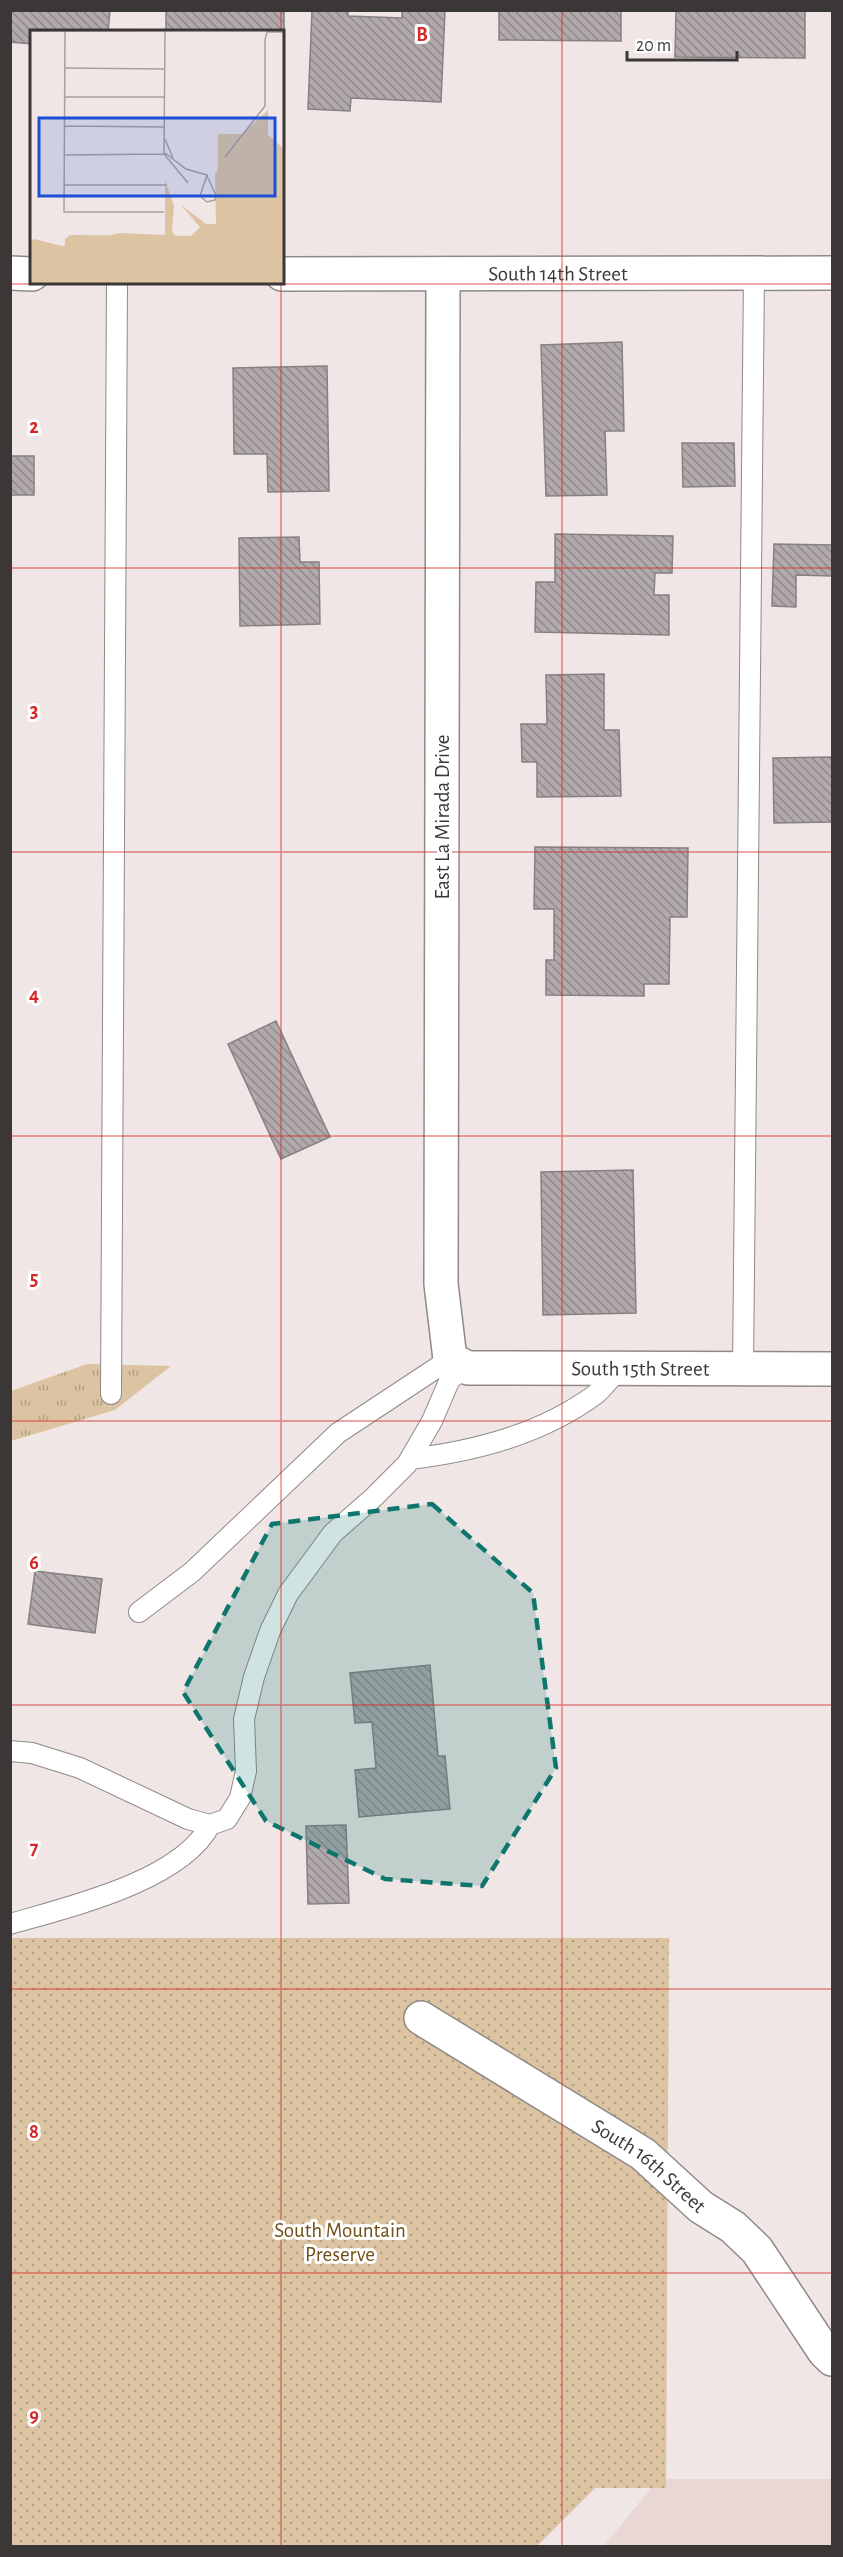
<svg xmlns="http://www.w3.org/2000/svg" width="843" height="2557" font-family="'Alegreya Sans',sans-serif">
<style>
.built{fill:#e9d7d6}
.grass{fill:url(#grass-tufts)}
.park{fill:url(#park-dots)}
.building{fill:url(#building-back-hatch);stroke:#878082;stroke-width:1.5}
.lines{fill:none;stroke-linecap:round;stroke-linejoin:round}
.service-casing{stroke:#918988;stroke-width:22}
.minor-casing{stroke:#918988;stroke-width:36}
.service{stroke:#fff;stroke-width:20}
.minor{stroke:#fff;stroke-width:33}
.marked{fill:#0f766e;fill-opacity:0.2;stroke:#0f766e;stroke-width:4.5;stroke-dasharray:12 8;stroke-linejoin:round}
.grid{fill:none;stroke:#d62828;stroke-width:1.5;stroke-opacity:0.55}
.labels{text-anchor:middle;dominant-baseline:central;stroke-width:6;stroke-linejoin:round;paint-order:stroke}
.street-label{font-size:21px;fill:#3b3737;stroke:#fff}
.park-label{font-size:21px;fill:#725016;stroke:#fff}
.inset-road{fill:none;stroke:#a7a09f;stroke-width:1.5}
.view{fill:#1d4ed8;fill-opacity:0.15;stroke:#1d4ed8;stroke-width:3}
.inset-edge{fill:none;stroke:#3b3737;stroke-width:3}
.grid-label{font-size:20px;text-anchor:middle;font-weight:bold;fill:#d62828;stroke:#fff;stroke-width:6;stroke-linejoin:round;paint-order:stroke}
</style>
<defs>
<pattern id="grass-tufts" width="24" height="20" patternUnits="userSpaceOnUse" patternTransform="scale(1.5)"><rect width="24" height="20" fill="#dcc4a2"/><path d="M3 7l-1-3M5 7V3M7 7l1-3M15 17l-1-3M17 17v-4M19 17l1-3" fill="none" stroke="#b4a085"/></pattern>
<pattern id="park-dots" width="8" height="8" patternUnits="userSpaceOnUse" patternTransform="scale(1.5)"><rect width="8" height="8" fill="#dcc4a2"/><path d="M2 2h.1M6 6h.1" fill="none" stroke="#b4a085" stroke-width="1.8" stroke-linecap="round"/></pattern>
<pattern id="building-back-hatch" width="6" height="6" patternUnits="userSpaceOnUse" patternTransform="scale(1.5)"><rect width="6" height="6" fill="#b1a9ac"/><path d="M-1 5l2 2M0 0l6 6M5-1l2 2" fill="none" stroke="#918a8d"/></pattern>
</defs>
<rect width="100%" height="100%" fill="#efe6e5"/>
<path class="built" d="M658,2479H832V2546H604Z"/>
<path class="grass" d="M87,1364L171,1366L115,1410L11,1441V1391Z"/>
<path class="park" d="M10,1938H669L666,2488H595L537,2546H11Z"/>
<path class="building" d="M10,10H110L108,32H32V44L10,42Z
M166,10H284V34L282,32H166Z
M312,10H348V16L402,18V10H445L441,102L351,98L350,111L308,109Z
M499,10H621V41L499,40Z
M676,10H805V58L675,57Z
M622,342L624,431H605L607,495L546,496L541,345Z
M327,366L329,491L268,492L267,454H234L233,368Z
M682,443H734L735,486L683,487Z
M10,456H34V495H10Z
M555,534L673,536L672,573H655L654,595H669V635L535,632L536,582H555Z
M299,537L300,562H319L320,624L240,626L239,538Z
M774,544L832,545V576L796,575V607L772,606Z
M604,674V730H619L621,796L537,797V762H522L521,724H547L546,675Z
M832,757V822L774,823L773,758Z
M535,847L688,848L687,917H670L669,984H644V996L546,995V960H554V909H534Z
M276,1021L330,1137L281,1159L228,1044Z
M633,1170L636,1313L543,1315L541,1172Z
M35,1571L102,1579L95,1633L28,1624Z
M430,1665L438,1756H445L450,1809L359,1817L355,1770L376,1768L372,1722L355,1723L350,1673Z
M346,1825L349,1903L308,1904L306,1826Z"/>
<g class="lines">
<g class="service-casing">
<path id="service" d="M743,1369L754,274
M111,1394L117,282
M410,1459C476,1451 542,1434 596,1394C604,1387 611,1377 618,1370
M139,1612L192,1572L338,1433L450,1359
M10,1751L32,1753L80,1768L188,1819L210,1825L227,1819L240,1798L246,1771L244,1719L254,1677L270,1631L288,1594L333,1533L373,1498L407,1464L432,1421L450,1379L466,1368
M10,1924C69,1907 181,1881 210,1825"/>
</g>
<g class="minor-casing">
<g id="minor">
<path d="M10,273L32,274"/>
<path id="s1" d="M282,274L832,273"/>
<path id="s2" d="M443,274L441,1284L450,1359L468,1368L832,1369"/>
<path id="s3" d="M421,2018L643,2154L701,2207L733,2227L757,2250L824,2351L832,2359"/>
</g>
</g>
<use href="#service" class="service"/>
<use href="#minor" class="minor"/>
</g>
<path class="marked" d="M432,1504L533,1593L556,1768L482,1886L385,1879L266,1821L183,1692L272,1524Z"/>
<path class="grid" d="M281,10V32M562,10V2546M281,282V2546M10,284H832M10,568H832M10,852H832M10,1136H832M10,1421H832M10,1705H832M10,1989H832M10,2273H832"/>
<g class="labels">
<g class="street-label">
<text stroke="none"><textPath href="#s1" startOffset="276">South 14th Street</textPath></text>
<text transform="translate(442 817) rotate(-90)">East La Mirada Drive</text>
<text stroke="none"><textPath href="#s2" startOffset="1278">South 15th Street</textPath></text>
<text stroke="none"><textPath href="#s3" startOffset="272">South 16th Street</textPath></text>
</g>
<g class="park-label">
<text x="340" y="2230">South Mountain<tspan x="340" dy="24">Preserve</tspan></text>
</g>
</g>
<g transform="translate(30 30)">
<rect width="254" height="254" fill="#efe6e5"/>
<path d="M238,80V105L253,118V253H239L235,244L0,253V212L4,209L32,216L90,203L135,205V150L144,176L142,201L146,207H160L170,197L151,175L176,194H186L185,144L206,110Z" fill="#dcc4a2"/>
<path d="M188,104H238V111L253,126V189L238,190V253H0V228H35V209L40,205L187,206Z" fill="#dcc4a2"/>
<path class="inset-road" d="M35,0L34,182H134M0,1L237,0M34,38L135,39M34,67H135M34,96L135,97M135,109L143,128M135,123L156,139L177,145L170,166L177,172L185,170L186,165L177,146M134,124L135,2M134,124L158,153M34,125L134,124M195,127L235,76V10L237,2H254M34,155H137"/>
<path class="view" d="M9,88H245V166H9Z"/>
<rect width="254" height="254" class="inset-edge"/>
</g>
<g class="grid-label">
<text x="422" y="41">B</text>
<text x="34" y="433">2</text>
<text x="34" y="717">3</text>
<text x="34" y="1001">4</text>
<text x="34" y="1285">5</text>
<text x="34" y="1569">6</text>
<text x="34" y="1854">7</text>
<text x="34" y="2138">8</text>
<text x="34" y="2422">9</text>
</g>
<rect width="843" height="2557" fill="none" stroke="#3b3737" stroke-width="24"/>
<path d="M627 51v9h110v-9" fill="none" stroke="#3b3737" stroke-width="3"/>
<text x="636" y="51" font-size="18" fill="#3b3737" stroke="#ffffff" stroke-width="4.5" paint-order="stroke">20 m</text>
</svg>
